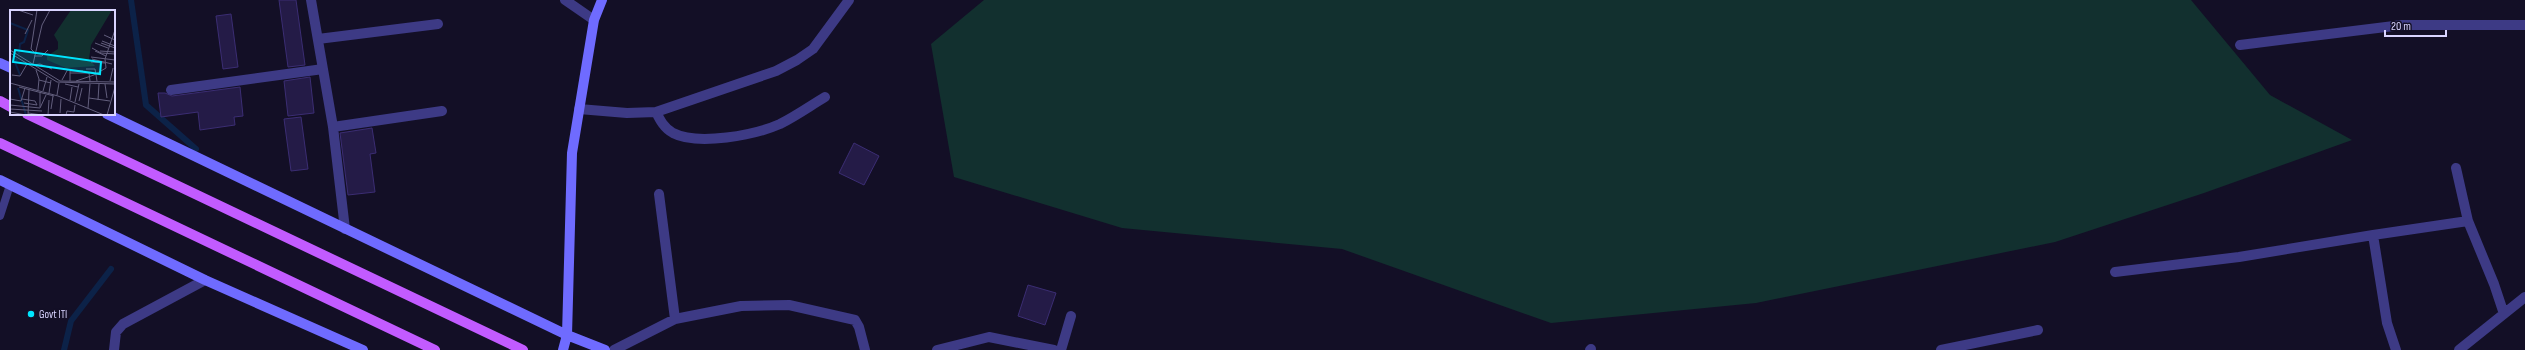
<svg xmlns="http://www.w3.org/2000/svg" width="2525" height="350" font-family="'Sofia Sans Condensed',sans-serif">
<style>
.green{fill:#12302f}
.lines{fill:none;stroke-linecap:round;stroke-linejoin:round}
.stream{stroke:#0c2248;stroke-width:6}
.building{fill:#241b47;stroke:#3b2d73}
.lane{stroke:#3d3a85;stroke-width:8}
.street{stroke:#3d3a85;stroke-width:10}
.secondary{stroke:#6f6bff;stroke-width:10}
.primary{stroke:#c25bff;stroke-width:10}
.poi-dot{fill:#00e5ff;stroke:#130f26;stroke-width:1.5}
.labels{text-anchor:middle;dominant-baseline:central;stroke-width:4;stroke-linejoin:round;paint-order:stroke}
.poi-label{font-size:11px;fill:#d9d4ff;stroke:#130f26;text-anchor:start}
.inset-river{fill:none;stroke:#0c2248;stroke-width:2}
.inset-road{fill:none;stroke:#625e7d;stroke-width:1}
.view{fill:#00e5ff;fill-opacity:0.15;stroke:#00e5ff;stroke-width:2}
.inset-edge{fill:none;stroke:#d9d4ff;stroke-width:2}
</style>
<rect width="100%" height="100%" fill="#130f26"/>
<path class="green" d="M984,0H2191L2270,95L2352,140L2204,193L2055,242L1756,303L1551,323L1342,249L1122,228L954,177L931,44Z"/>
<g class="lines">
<path class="stream" d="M131,0L146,105L196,149
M64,350L71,321L111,269"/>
</g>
<path class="building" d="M279,0H296L305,65L288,67Z
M231,14L238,67L223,69L216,16Z
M310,77L314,113L288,116L284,81Z
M240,87L243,116L234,117L235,125L200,130L198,112L161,117L158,93H165L172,96Z
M301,117L308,169L291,171L284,119Z
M372,128L376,153L370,154L375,192L348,195L340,133Z
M854,143L879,156L864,185L839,173Z
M1028,285L1056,293L1045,325L1018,316Z"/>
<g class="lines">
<path class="lane" d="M0,216L10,185"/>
<path class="street" d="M311,0L333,127L345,229
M565,0L594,20
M318,39L438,24
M2240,45L2402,25H2525
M171,90L323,69
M579,109L627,113L656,112L776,71L797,60L813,49L849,0
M656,112C660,120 664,128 673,133C698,146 755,135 780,124C796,116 810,106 825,97
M333,127L442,111
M2456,168L2468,221L2494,284L2504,314
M659,194L675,319
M2373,235L2468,221
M2115,272L2239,257L2373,235L2387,323L2396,350
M114,350L116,332L123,324L205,280
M614,350L675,319L741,306L789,305L855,320L859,327L865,350
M937,350L989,337L1054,350
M1061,350L1071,316
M1590,350L1591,349
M1941,350L2038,330
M2459,350L2525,297"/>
<path class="secondary" d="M0,63L11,68
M107,114L567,335L605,350
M0,180L205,280L363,350
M563,350L567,335L572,153L594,20L602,0"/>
<path class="primary" d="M0,101L11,107
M27,114L523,350
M0,143L435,350"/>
</g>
<circle class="poi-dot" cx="31" cy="314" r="4"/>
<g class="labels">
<g class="poi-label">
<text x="39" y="314">Govt ITI</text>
</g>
</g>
<g transform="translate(10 10)">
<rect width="105" height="105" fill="#130f26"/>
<path d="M61,0H102L81,35L79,49L85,56L56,58L37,50V46L48,39V32L44,25Z" fill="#12302f"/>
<path class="inset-river" d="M0,13L18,20L14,32L10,34L9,44M7,49L5,52L10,65M8,78L16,105"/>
<path class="inset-road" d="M8,0L23,5M15,24L22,10M94,25L105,30M92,31L105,36M85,33L98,38M91,33L105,38M82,38L91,43L105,44M0,40L50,71L105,72M85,41L96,46M90,41L105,42M0,43L47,72L105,74M25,43L21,39L27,0M24,46H32L38,40M81,47L105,50M82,49L102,54M81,52L95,53M23,54L32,15L40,0M24,55L30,54L42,59M76,59H85L87,71M26,60L29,69L28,80M60,63H79L80,71M2,65L10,66L17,54M29,70L41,73M52,70L58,59M60,71V61H73M66,71L84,65L96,58L95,49L105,20M100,71L103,58M0,73L48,86L94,105M55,74L68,77M95,74L97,88M9,77L44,86M33,81L37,67M30,82V97M39,83L41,70M47,85L49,73M79,88L100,91M0,89L11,91L15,78M12,89L25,91L27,95M60,90L62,77M88,90L89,74M69,91L72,78M65,92L69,74M14,93L27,95M0,95L30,98L36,85M78,98L80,74M0,99L32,101M41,99L43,86M0,102L16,105M18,103L32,105M50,103L51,89M18,105L19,80M38,105L39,90M56,105L57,101L64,102L65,95M97,105L105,77"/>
<path class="view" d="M5,40L91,52L90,64L3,52Z"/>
<rect width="105" height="105" class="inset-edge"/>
</g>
<path d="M2385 30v6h61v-6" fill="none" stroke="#d9d4ff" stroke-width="2"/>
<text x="2391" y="30" font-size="12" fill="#d9d4ff" stroke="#130f26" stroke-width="3" paint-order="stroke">20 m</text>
</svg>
